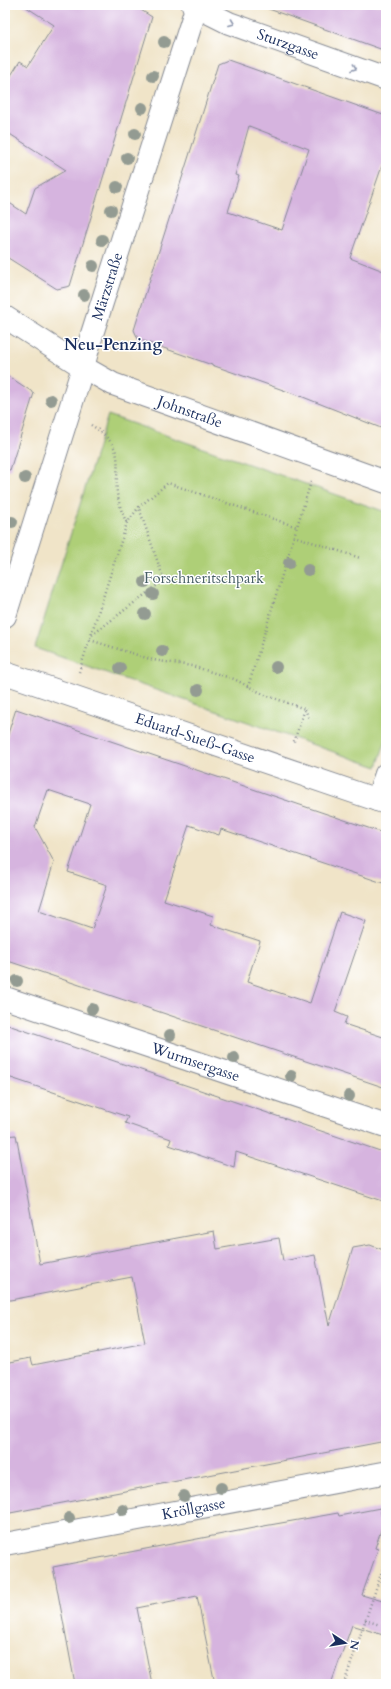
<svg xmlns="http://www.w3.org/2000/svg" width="391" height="1689" font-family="Cardo,serif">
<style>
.green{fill:#aecf77;stroke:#647f6a}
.building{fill:#d6b4df;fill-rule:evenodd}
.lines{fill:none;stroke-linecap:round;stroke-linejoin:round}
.minor-casing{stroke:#868a93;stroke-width:24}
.major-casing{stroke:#868a93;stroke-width:24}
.path{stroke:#868a93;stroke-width:2.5;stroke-dasharray:1 3;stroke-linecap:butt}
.minor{stroke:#fff;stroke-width:22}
.major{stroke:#fff;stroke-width:22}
.tree{fill:#939b92}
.oneway{stroke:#8d97ae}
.labels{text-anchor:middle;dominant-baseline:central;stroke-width:3;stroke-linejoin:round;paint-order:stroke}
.street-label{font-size:15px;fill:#1b2f5e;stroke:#fff}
.park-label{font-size:15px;fill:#475f66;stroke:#fff}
.neighbourhood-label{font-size:16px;font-weight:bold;fill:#1b2f5e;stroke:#fff}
</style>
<rect width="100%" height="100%" fill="#fff"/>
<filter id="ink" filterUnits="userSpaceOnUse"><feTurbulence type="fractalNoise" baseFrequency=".025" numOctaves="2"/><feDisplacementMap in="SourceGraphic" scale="8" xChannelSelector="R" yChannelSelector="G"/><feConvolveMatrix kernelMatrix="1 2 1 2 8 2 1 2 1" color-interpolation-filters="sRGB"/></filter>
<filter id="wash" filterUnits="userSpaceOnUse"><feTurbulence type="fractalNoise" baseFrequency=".012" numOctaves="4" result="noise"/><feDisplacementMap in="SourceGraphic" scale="16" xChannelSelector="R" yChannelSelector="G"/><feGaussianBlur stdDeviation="0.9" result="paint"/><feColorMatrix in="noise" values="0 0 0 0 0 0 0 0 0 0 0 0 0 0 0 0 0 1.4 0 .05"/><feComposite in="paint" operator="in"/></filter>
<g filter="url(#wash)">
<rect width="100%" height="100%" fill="#f0e4c8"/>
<path class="green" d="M108,415L386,512V740L377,767L35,648Z"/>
<g id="blocks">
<path class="building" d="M23,5H133L152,17L70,286L57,289L5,256V200L26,214L35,188L66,170L5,131V85L20,61L28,66L54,25Z
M266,5H386V51L266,8Z
M228,60L386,116V167L382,166L350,258L386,272V430L303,397L138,339L134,330L218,64ZM249,126L309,149L282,230L228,212L239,176L235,175Z
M5,374L34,393L10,470L5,469Z
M16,709L386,834V884L221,829L219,835L189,825L164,900L213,916L211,925L260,941L247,982L310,1003L340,912L366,921L335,1012L347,1017L344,1024L386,1038V1088L5,960V743ZM48,790L90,804L68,872L107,885L92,929L39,911L54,862L35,827Z
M5,1024L386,1153V1202L236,1152L234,1167L169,1145L171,1139L125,1123L128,1117L5,1076Z
M16,1135L40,1264L214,1231L217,1249L279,1238L283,1261L315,1255L329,1326L353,1248L370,1245L386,1251V1441L5,1514V1363L31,1358L33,1365L145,1343L132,1277L5,1301V1136Z
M380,1508L383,1524L375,1548L378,1549L362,1595L386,1602V1636L352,1625L331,1684H215L197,1596L137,1608L152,1684H75L53,1567L264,1526L338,1513L339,1516Z"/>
</g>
</g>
<g filter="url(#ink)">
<use href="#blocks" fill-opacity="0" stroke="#868a93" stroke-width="1"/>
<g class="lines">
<g class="minor-casing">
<g id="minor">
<path id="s1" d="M193,5L229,23L386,79"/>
<path id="s2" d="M5,616L83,367L92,334L197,5"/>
<path id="s3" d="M5,673L386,803"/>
<path d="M377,800L386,774"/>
<path id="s4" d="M5,998L386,1126"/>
<path id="s5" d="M5,1544L383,1473"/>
</g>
</g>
<g class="major-casing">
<g id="major">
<path id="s6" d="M5,317L83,367L113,384L386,482"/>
</g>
</g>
<path class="path" d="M91,425C99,430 107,436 112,444C122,458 115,477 117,493C119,504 122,514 127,523
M311,482L294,536L360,558
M92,635L164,580L139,508
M90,640L153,660L192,666L234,679L265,695L305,709L293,744
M79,672L127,523L139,507L168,483L297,527
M248,687L294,536
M305,709L309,719
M365,1620L380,1625
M344,1684L386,1559"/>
<use href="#minor" class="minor"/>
<use href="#major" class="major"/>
</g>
<g class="tree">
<circle cx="164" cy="42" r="6"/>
<circle cx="153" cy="76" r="6"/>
<circle cx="142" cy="108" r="6"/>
<circle cx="135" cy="134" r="6"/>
<circle cx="127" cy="158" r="6"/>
<circle cx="117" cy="187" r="6"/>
<circle cx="111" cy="210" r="6"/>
<circle cx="102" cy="240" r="6"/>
<circle cx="93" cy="266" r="6"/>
<circle cx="84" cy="295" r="6"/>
<circle cx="51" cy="400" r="6"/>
<circle cx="25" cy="478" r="6"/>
<circle cx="12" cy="522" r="6"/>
<circle cx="289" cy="563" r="6"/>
<circle cx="308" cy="570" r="6"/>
<circle cx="145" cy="582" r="6"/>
<circle cx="153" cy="594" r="6"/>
<circle cx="145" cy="614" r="6"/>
<circle cx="162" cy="651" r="6"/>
<circle cx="276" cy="667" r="6"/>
<circle cx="120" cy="668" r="6"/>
<circle cx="198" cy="690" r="6"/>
<circle cx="17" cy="981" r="6"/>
<circle cx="92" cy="1009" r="6"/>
<circle cx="170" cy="1035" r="6"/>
<circle cx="234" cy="1058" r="6"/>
<circle cx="291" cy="1076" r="6"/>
<circle cx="349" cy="1096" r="6"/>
<circle cx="221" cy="1488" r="6"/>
<circle cx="184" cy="1496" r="6"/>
<circle cx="123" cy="1510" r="6"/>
<circle cx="69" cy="1518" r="6"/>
</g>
<defs><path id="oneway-chevron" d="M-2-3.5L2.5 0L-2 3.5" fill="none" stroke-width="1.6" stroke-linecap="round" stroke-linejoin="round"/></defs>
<g class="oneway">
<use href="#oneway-chevron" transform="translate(232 23) rotate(21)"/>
<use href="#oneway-chevron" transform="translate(354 68) rotate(20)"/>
</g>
</g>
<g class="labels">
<g class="street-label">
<text stroke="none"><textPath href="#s1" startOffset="103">Sturzgasse</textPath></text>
<text stroke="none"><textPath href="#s2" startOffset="345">Märzstraße</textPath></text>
<text stroke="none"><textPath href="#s6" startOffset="209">Johnstraße</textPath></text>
<text stroke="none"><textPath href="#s3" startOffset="201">Eduard-Sueß-Gasse</textPath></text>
<text stroke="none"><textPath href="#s4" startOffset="201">Wurmsergasse</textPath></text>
<text stroke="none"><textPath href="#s5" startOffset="192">Kröllgasse</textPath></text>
</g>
<g class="park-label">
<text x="204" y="578">Forschneritschpark</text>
</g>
<g class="neighbourhood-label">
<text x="113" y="345">Neu-Penzing</text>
</g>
</g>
<rect width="391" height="1689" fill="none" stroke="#fff" stroke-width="20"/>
<g transform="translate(345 1643) rotate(102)" stroke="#ffffff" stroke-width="3" paint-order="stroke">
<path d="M0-3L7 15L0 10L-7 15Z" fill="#1b2f5e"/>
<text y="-6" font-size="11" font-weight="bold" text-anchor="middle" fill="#1b2f5e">N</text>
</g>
</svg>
